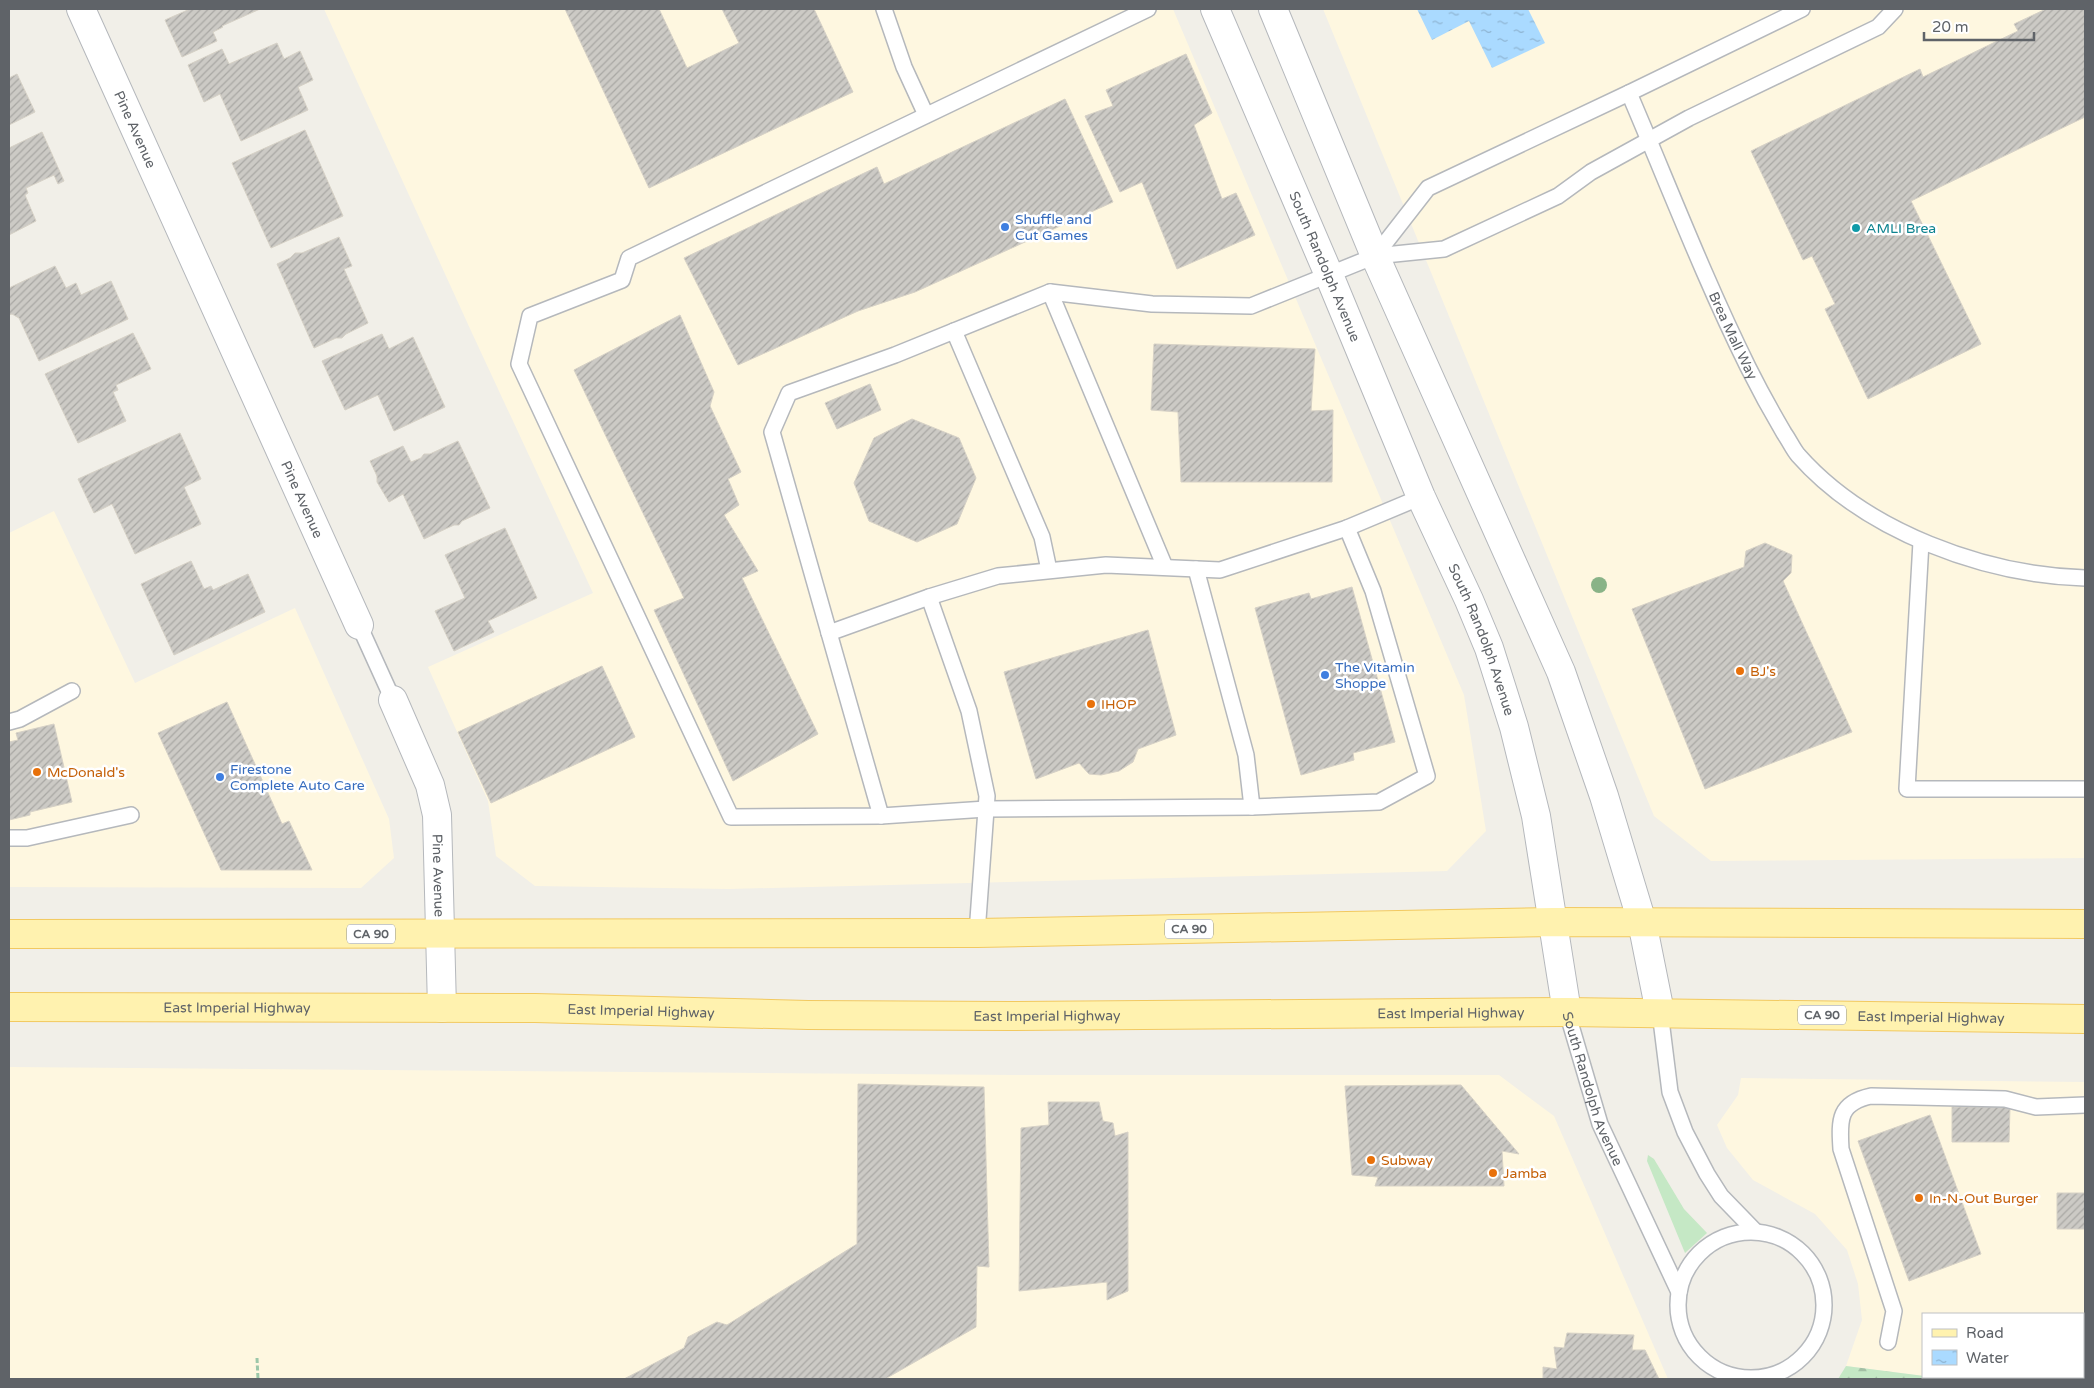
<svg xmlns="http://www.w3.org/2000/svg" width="2094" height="1388" font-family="'Varela Round',sans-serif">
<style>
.commercial{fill:#fef7e0}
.green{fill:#c5e8c5}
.forest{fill:url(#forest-firs)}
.water{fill:url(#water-ripples)}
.building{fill:url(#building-hatch);stroke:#d6d1c6}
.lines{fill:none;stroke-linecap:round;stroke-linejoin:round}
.service-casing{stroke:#b5b8bc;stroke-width:18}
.minor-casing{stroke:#b5b8bc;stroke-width:30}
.tertiary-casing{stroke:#b5b8bc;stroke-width:30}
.primary-casing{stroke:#f2c960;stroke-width:30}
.path{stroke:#9cc7a9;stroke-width:3;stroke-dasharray:5 2.5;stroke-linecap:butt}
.service{stroke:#fff;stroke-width:15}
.minor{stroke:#fff;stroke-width:28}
.tertiary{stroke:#fff;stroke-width:28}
.primary{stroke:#fff2af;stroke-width:28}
.tree{fill:#89b387}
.shop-dot{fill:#3f7fe0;stroke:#fff;stroke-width:2}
.culture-dot{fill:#0f9aa8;stroke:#fff;stroke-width:2}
.food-dot{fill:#e8710a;stroke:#fff;stroke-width:2}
.labels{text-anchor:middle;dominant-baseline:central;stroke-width:5;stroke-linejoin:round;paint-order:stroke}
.shield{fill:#fff;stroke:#8f9295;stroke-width:1}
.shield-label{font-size:12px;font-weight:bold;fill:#5f6368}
.street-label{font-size:14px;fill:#5f6368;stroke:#fff}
.shop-label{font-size:14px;fill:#366cbe;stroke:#fff;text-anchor:start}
.culture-label{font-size:14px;fill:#0d838f;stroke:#fff;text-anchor:start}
.food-label{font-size:14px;fill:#c56008;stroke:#fff;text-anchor:start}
</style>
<defs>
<pattern id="forest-firs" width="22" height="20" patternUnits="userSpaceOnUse" patternTransform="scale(1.25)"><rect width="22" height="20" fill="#c5e8c5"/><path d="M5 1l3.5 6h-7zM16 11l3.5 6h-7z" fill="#a3c0a4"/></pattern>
<pattern id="water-ripples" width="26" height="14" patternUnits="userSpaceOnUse" patternTransform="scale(1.25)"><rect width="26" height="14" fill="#aadaff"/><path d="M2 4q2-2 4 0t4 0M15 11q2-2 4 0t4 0" fill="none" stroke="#8eb4d2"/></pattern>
<pattern id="building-hatch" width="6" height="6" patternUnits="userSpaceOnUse" patternTransform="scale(1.25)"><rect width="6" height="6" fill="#cccac5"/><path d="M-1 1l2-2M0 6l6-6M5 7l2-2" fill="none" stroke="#a9a8a4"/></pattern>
</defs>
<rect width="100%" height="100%" fill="#f1efe8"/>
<path class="commercial" d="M324,9H1173L1464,695L1486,831L1447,871L729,889L535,886L496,856L488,801L428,667L593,593L472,333Z
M1323,9H2085V858L1711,861L1654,816Z
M54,511L135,683L295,608L389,819L394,858L361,888L9,887V533Z
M9,1067L1015,1075H1499L1554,1116L1668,1379H1019L1018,1378L1015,1379H9Z
M1741,1078L2085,1082V1379H1940L1931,1377H2083V1314H1923V1376L1846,1366L1862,1320L1858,1284L1847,1250L1815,1214L1753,1180L1727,1148L1717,1125L1738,1095Z"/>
<path class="green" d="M1648,1155L1654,1159L1684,1209L1707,1233L1685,1253L1647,1161Z"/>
<path class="forest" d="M1846,1366L1940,1378L1838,1379Z"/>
<path class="water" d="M1417,9H1528L1545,43L1492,68L1469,21L1432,40Z"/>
<path class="building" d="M190,9H260L222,26L223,27L213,32L217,41L182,57L165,20Z
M565,9H659L687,68L739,43L722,9H814L853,92L649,188Z
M2046,9H2085V117L1911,201L1981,344L1868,399L1825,309L1835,304L1812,256L1803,260L1751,151L1920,69L1923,77L2018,31L2014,24Z
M277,43L284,59L300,51L313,80L298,87L308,110L241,141L220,94L204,102L188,65L222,49L229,64Z
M1186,54L1212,113L1194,125L1222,199L1236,193L1255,235L1177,269L1142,182L1120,192L1085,116L1113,106L1106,90Z
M17,74L35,112L9,125V78Z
M1065,99L1113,202L915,292L858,311L738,365L684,258L877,167L884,184Z
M305,130L343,216L271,248L232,163Z
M42,132L64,181L58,184L54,175L26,188L28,193L25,195L36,221L9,235V148Z
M339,237L352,266L344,269L368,323L346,334L342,338H336L314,348L277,264L290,258L295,253H302Z
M55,266L66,288L76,283L81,295L111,281L128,319L39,361L19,318L12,314L9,315V288Z
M680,315L714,392L710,406L741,472L728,479L739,505L724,515L758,571L742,578L818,734L733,781L654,610L684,598L574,370Z
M133,333L151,369L116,385L118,390L113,392L126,421L78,443L45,374Z
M382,334L389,349L413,337L445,407L394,431L378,395L345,410L322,361Z
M1154,344L1315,349L1311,411L1333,410L1332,482H1181L1178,412L1151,410Z
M870,384L881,410L837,429L825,403Z
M912,419L959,438L976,478L957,524L917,542L869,521L854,483L874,438Z
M180,433L201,479L184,487L201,524L135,554L112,504L94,513L78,479Z
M458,441L490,508L462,521L459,525H454L424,539L403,494L389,502L377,482V476L370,461L403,446L411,462L421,458L424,454H430Z
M505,528L537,598L488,621L494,632L454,651L435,611L465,598L445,555Z
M1765,543L1792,555L1791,573L1783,581L1852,732L1705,789L1632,609L1744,567L1746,551Z
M191,561L204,589L211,586L213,590L248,574L265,612L174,655L141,584Z
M1352,587L1395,742L1353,753L1354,760L1301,775L1255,608L1309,593L1311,599Z
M1148,630L1176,735L1138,749L1133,762L1119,771L1101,775L1089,774L1079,763L1036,779L1004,672Z
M602,666L635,737L491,803L458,732Z
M227,702L282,824L289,821L312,870H221L158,733Z
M54,724L72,802L30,812V815L9,820V742L18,740L16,733Z
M858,1084L984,1087L989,1267L977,1266L976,1327L885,1379H624L684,1348L688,1337L717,1322L727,1325L857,1244Z
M1461,1085L1519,1154L1502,1151L1504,1186H1375L1378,1177L1352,1175L1345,1086Z
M1048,1102H1099L1103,1121L1113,1123L1115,1136L1128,1132V1291L1107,1300V1282L1019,1291L1021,1128L1049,1125Z
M1952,1107H2010L2009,1142H1952Z
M1930,1115L1981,1254L1909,1281L1858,1141Z
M2057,1193H2085V1229H2057Z
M1567,1333L1634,1335L1632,1350H1645L1659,1379H1543V1367L1557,1369L1554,1347L1564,1348Z"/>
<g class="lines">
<g class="service-casing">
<g id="service">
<path d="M884,9L904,67L926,115"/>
<path d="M1148,9L629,258L622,280L530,316L519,364L731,817L881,816L986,809L1252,807L1379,802L1427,776L1373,591L1347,528"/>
<path id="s1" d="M1629,93C1668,184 1704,278 1748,367C1759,389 1771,411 1784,433C1789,440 1793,449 1798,455C1866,532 1985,575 2085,578"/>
<path d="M1375,256L1428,188L1629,93L1802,9"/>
<path d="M1050,292L1165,567"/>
<path d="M954,331L1042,537L1049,570"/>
<path d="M1921,542L1907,789H2085"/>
<path d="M1196,569L1246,755L1252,807"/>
<path d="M929,597L969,711L987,796L977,933"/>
<path d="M359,625L393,700"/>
<path d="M829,633L929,597L998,576L1106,565L1220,570L1347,528L1421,497"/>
<path d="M9,722L20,719L72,691"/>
<path d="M881,816L772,432L789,393L895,355L1050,292L1152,304L1251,306L1375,256L1444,249L1558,196L1591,172L1689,118L1878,27L1895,9"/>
<path d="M9,838H27L131,815"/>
<path id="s2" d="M1567,1012L1600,1124L1679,1292"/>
<path d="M1660,1012L1670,1092L1685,1132L1707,1174L1721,1196L1755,1231"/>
<circle cx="1751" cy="1305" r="73"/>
<path d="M1888,1342L1894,1311L1841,1149C1839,1119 1839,1103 1871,1096L2005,1099L2036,1107L2085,1105"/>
</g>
</g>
<g class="minor-casing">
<g id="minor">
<path id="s3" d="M81,9L359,625"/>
<path id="s4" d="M393,700L430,785L437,815L442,1008"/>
</g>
</g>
<g class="tertiary-casing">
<g id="tertiary">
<path id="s5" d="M1215,9L1329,275L1421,497L1469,600L1489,648L1514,727L1536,816L1567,1012"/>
<path d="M1273,9L1375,256L1561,672L1604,796L1642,922L1660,1012"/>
</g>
</g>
<g class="primary-casing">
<g id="primary">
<path d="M9,934L977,933L1553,922L2085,924"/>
<path id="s6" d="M9,1007L535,1008L808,1015L1009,1016L1567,1012L2085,1019"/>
</g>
</g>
<path class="path" d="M257,1358L258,1379"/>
<use href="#service" class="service"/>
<use href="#minor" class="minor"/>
<use href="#tertiary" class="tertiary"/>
<use href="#primary" class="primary"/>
</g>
<circle class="tree" cx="1599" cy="585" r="8"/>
<g class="shop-dot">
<circle cx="1005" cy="227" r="5"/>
<circle cx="1325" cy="675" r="5"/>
<circle cx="220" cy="777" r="5"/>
</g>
<circle class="culture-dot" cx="1856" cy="228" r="5"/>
<g class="food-dot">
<circle cx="1740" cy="671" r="5"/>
<circle cx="1091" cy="704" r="5"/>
<circle cx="37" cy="772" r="5"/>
<circle cx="1371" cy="1160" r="5"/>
<circle cx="1493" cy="1173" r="5"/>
<circle cx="1919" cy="1198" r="5"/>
</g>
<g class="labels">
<g class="shield">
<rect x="1165" y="919.5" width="48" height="19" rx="4"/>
<rect x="347" y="924.5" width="48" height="19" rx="4"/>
<rect x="1798" y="1005.5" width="48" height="19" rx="4"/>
</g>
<g class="shield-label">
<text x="1189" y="929">CA 90</text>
<text x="371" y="934">CA 90</text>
<text x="1822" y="1015">CA 90</text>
</g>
<g class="street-label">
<text stroke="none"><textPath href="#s3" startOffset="132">Pine Avenue</textPath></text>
<text stroke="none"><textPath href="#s5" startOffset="280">South Randolph Avenue</textPath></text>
<text stroke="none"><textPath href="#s1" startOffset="264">Brea Mall Way</textPath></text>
<text stroke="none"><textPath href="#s3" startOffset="538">Pine Avenue</textPath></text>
<text stroke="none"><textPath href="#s5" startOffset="685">South Randolph Avenue</textPath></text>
<text stroke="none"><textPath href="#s4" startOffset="184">Pine Avenue</textPath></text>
<text stroke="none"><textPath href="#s6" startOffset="228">East Imperial Highway</textPath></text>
<text stroke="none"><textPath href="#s6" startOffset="632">East Imperial Highway</textPath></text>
<text stroke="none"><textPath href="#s6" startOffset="1442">East Imperial Highway</textPath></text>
<text stroke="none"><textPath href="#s6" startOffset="1038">East Imperial Highway</textPath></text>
<text stroke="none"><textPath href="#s6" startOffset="1922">East Imperial Highway</textPath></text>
<text stroke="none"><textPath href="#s2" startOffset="81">South Randolph Avenue</textPath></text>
</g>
<g class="shop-label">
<text x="1015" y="219">Shuffle and<tspan x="1015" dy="16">Cut Games</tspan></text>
<text x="1335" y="667">The Vitamin<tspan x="1335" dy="16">Shoppe</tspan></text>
<text x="230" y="769">Firestone<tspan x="230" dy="16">Complete Auto Care</tspan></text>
</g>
<g class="culture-label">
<text x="1866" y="228">AMLI Brea</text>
</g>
<g class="food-label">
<text x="1750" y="671">BJ's</text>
<text x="1101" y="704">IHOP</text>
<text x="47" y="772">McDonald's</text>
<text x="1381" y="1160">Subway</text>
<text x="1503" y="1173">Jamba</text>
<text x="1929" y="1198">In-N-Out Burger</text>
</g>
</g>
<rect width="2094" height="1388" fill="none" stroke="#5f6368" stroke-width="20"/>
<rect x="1922" y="1313" width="162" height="65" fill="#ffffff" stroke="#bfc1c3"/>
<rect x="1932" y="1329" width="25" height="8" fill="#fff2af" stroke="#bfc1c3"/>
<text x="1966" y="1338" font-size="15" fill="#5f6368">Road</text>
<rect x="1932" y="1350" width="25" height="15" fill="url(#water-ripples)" stroke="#bfc1c3"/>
<text x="1966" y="1363" font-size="15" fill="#5f6368">Water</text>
<path d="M1924 32v8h110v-8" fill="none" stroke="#5f6368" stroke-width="2.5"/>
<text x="1932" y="32" font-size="15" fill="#5f6368" stroke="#ffffff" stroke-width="4" paint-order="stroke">20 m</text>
</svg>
